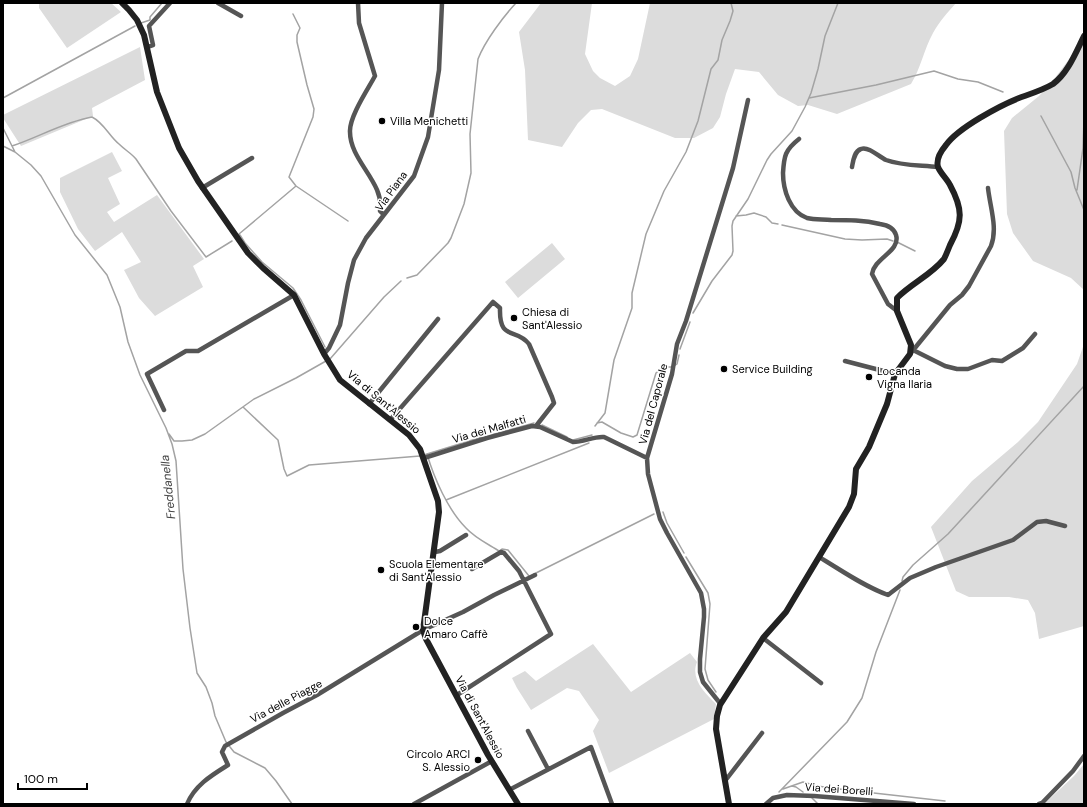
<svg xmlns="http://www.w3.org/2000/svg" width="1087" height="807" font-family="'DM Sans',sans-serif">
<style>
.green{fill:#dcdcdc}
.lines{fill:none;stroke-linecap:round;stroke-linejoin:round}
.stream{stroke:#a3a3a3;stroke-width:1.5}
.street{stroke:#555;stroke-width:4.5}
.secondary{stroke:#222;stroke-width:6}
.poi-dot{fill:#000;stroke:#fff;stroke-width:1.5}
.labels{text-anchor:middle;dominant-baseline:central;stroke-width:3;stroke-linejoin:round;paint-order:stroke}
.poi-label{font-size:11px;fill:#000;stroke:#fff;text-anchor:start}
.street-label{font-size:11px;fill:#000;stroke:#fff}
.water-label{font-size:12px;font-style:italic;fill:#444;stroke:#fff}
</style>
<rect width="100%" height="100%" fill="#fff"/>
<path class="green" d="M39,3H111L121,12L67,48L39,8Z
M541,3H592L585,54L593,71L600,78L615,86L630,76L638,59L650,3H956C948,12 939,22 933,33C924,49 921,68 911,84L837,114L808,105L798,106L778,95L759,72L735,69L726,94L720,117L713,128L694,138H675L602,109L591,110L578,123L562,147L528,140L525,70L519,32Z
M1084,39V290L1071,278L1033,261L1013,233L1007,214L1004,131L1012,118L1039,96L1052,82Z
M140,47L145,80L92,108L93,116L21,146L3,118V115Z
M112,152L122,171L108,178L120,204L107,212L114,222L157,195L204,259L193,266L203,287L155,316L139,298L124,270L141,262L122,232L95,251L78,229L60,192V178Z
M552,243L565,259L518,298L505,282Z
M1084,344V626L1039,639L1035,613L1028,600L1009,597H969L956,591L931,527L972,481L1018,442L1038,422L1077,364Z
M593,644L631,692L690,653L697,662C690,679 705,693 716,704L714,719L609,773L593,731L599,720L579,691L567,688L531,710L517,688L512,678L525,671L536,681Z
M1084,764V804H1044L1074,776Z"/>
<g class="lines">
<path class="stream" d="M293,14L300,28L297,35V42L307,85L314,109L313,117L289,177L296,186L348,221
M141,23L150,20V17L162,3
M3,98L135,26
M809,98L876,85L934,71L958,79L978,82L1003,92
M1041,116L1071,172L1075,188L1084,210
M3,128L15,152
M3,146L15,152L31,165L41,176L75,235L107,275L120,307L128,342L140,375L166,428L172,444L176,461L183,569L190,628L197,673L206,687L212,703L215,716L226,742L234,752L265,768L276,781L292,804
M12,146C39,137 64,122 92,117C104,123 109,136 119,144C125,150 131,153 136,159L171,211L206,257L232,241
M1077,190L1083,148L1084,120
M736,216L746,215L754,213L766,217L772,223L778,224
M782,225L845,239L862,240L887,239L893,241
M240,235L245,243L262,262L293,288L301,300L325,347
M240,236L239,234L296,186
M897,242L915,251
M407,278L417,275L448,243L451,238L464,204L471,173L470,134L478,59C485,41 503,17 516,3
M693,313L712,281L732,255L733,251L732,226L733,221L748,199L767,160L771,154L792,131L805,107L811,93L818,69L825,36L838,3
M680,349L690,322
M330,359L384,297L401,281
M674,366L677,364L679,355
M243,407L278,440L284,469L287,476L309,465L420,456
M597,423L602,422L621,433L633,437L637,435L656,373L663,367H671
M542,425L567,437
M595,426L605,413L614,360L632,308V293L646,234L664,191L686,152L698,121L711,69L718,60L722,40L730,21L733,11L731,3
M169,434L174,441H182L192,440L205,434L254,399L296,378L326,361
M491,435L534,423
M573,440L592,435
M427,454L482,437
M424,455L427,454C434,478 448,510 466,528C475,538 488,544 499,551L502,549L508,550L529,576
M446,500L589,443
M663,512L667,523L684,553
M686,557L708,593L710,604L705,669L708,680L716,692
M534,574L654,514
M902,581L903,577L913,565L948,534L1084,386
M792,786L796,787L803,792
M783,789L803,782L817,786L847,790L945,801
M779,792L847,722L862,698L876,652L900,590
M812,798L818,804"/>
<path class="street" d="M218,3L241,16
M358,3L359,23L375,76C368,89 349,117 350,132C350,161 385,183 380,211L384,215
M147,47L153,45L149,26L170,3
M799,139C785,150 784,156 783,173C783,190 790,212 807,218C815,220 824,219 831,220C848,220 864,220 880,224C887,225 894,228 896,235C901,251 874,258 872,274L888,304L897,311
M852,167C853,162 854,151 861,149C869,146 879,157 886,160C902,166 922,165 938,167
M202,188L252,158
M913,350L945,366L957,369H968L992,360L1002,361L1023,348L1035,334
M324,354L329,348L340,325L348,283L354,260L366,238L414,176L428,137L439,70L442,3
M910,354L950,305L962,295L969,286L991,246C998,228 990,207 988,188
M845,361L895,374
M369,404L438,319
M164,410L147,374L186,351H198L294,295
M390,420L493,302L500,308C499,342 516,327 529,344L552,397L554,403L536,426
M424,458L487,438L532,426L540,427L573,442C584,442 594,436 604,437L647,458
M435,552L440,551L466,535
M819,557C841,570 863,586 888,595L910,578L936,567L1013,540L1037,522L1046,521L1065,526
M763,638L821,683
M457,695L551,634L519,571L504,553L501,552L472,569
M720,705L719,702L703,682L700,672V659L704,617V609L701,593L667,533L660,519L648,474L647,458L672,374L677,344L686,321L733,168L748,100
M528,731L548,769
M725,781L762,733
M509,790L591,747L612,804
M187,804C195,785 212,775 228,765L222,752L225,746L232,742L283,713L317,695L423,630L463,612L494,595L535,575
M414,804L492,761
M766,804L773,798L787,795L814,796L914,804
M1039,804L1042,803L1073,771L1084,756"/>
<path class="secondary" d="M122,3L129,10L137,20L144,35L157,92L179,148L198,181L248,253L263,268L294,295L324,354L340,380L409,435L420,449L438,501L439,512L423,630L426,639L488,755L518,804
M729,804L716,729L717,716L720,705L763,638L786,612L849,507L854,494L856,469L869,447L887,404L895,374L910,354L911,345L897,311V298C912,283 931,275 944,259C946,255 948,250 950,245C963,221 963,209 950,185C947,179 941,174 938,167C936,160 941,151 946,145C958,128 999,106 1019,98C1030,94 1043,90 1053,84C1068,73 1076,52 1084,36"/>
</g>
<g class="poi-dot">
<circle cx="382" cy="121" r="4"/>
<circle cx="514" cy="318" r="4"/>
<circle cx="724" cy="369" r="4"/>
<circle cx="869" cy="377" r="4"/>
<circle cx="381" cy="570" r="4"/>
<circle cx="416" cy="627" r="4"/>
<circle cx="478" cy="760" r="4"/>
</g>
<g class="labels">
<g class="poi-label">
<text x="390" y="121">Villa Menichetti</text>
<text x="522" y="312">Chiesa di<tspan x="522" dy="13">Sant'Alessio</tspan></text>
<text x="732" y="369">Service Building</text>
<text x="877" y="371">Locanda<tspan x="877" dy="13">Vigna Ilaria</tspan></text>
<text x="389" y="564">Scuola Elementare<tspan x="389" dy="13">di Sant'Alessio</tspan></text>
<text x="424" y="621">Dolce<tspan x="424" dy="13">Amaro Caffè</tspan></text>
<text x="470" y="754" text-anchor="end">Circolo ARCI<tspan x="470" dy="13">S. Alessio</tspan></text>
</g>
<g class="street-label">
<text transform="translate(391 191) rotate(-54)">Via Piana</text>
<text transform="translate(384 402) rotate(40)">Via di Sant'Alessio</text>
<text transform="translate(653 404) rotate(-75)">Via del Caporale</text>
<text transform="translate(489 429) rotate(-16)">Via dei Malfatti</text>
<text transform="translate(286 701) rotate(-28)">Via delle Piagge</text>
<text transform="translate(480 717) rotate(62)">Via di Sant'Alessio</text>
<text transform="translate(839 789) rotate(4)">Via dei Borelli</text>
</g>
<g class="water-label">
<text transform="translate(168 487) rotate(-96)">Freddanella</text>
</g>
</g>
<rect width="1087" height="807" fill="none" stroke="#000000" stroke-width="8"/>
<path d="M18 783v6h69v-6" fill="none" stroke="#000000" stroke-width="2"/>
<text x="24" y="783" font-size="12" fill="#000000" stroke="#ffffff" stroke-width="3" paint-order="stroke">100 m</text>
</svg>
